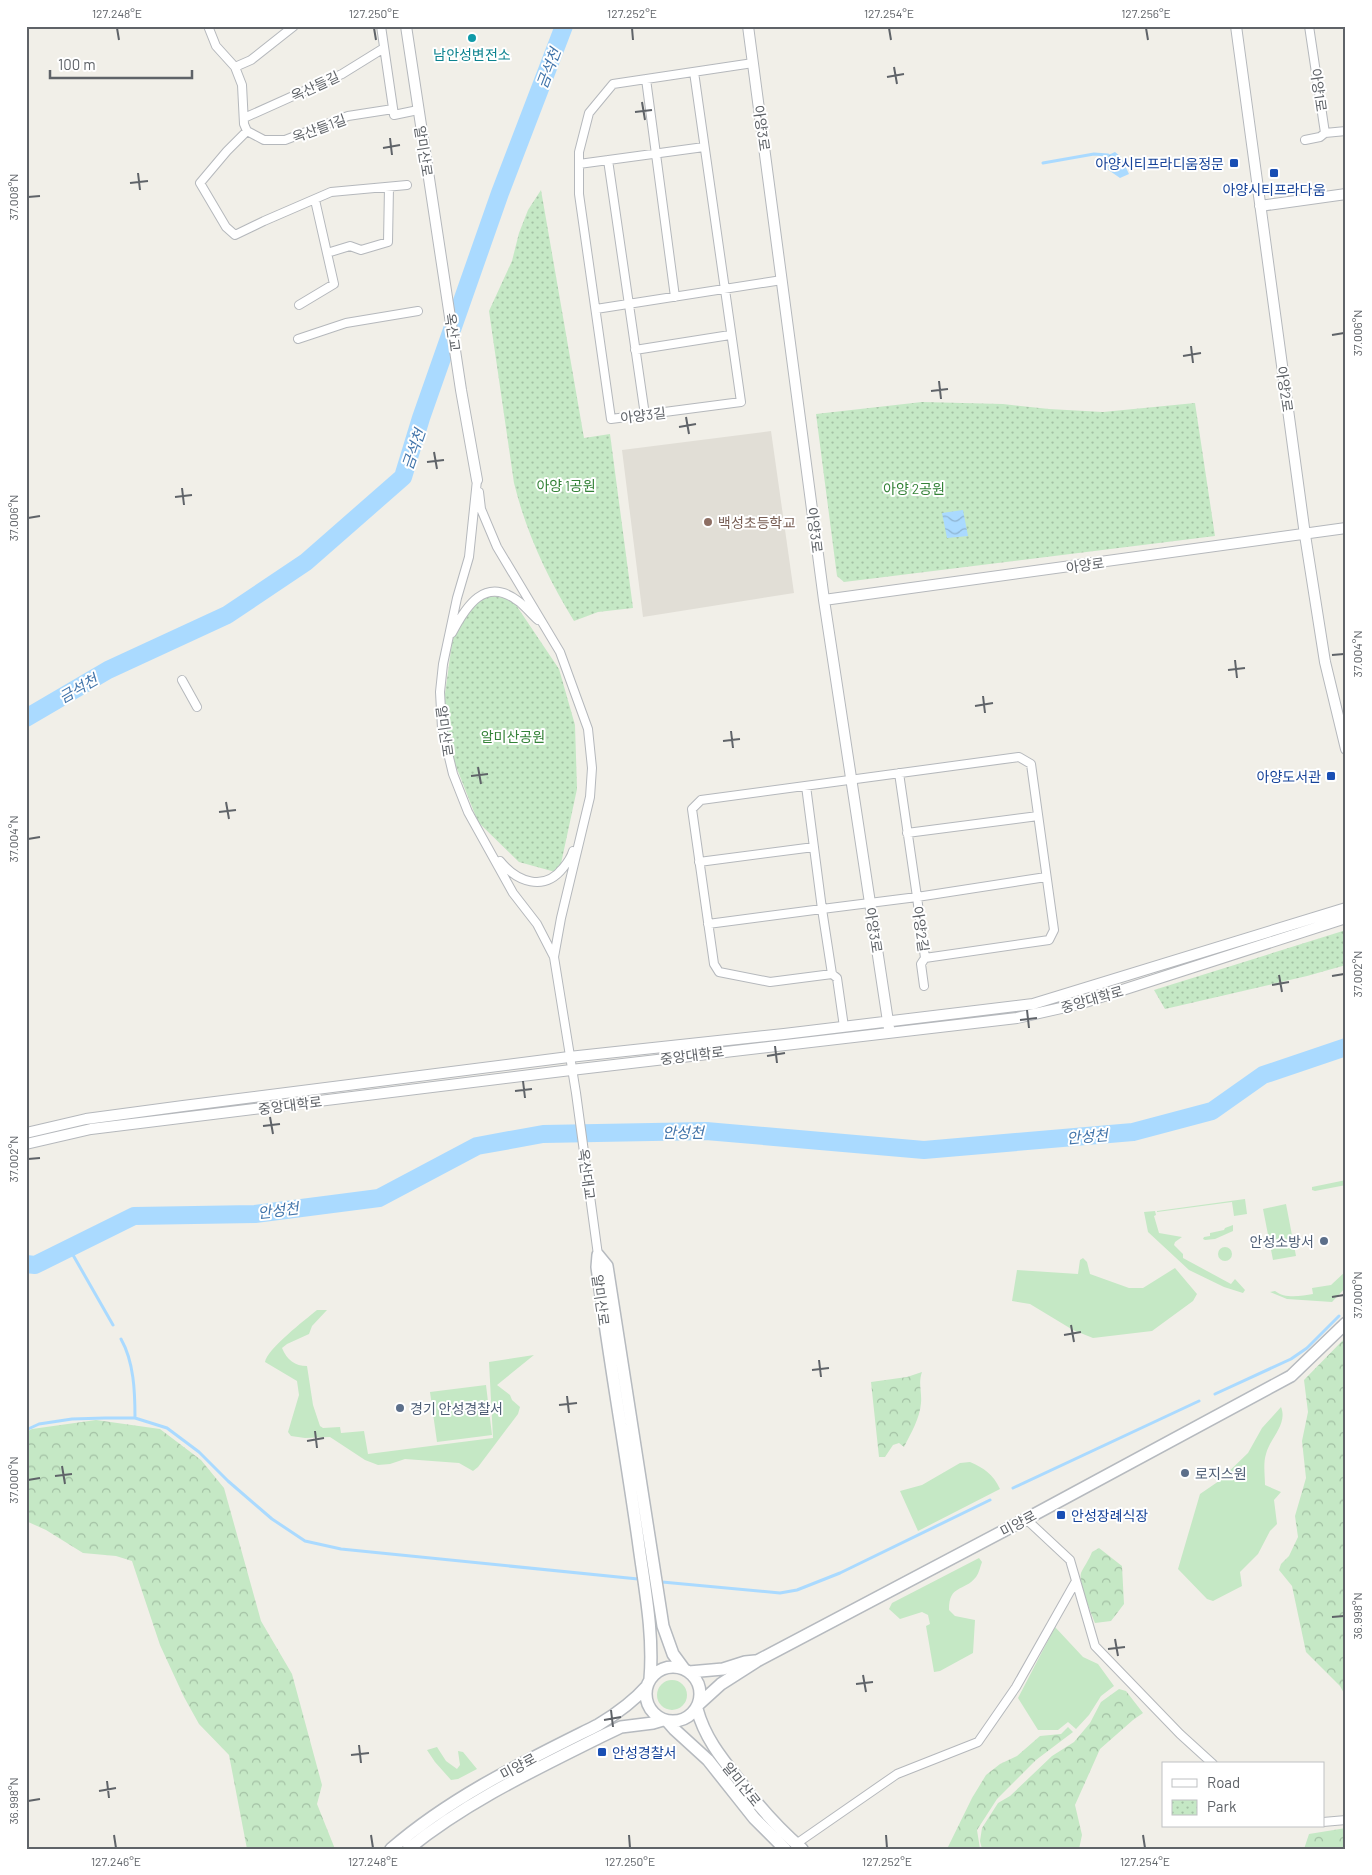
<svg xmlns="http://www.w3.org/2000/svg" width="1372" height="1875" font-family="Barlow,'Noto Sans KR',sans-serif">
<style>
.education{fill:#e1ded6}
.grass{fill:#c5e8c5}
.forest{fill:url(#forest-crowns)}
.park{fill:url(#park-dots)}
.water{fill:url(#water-waves)}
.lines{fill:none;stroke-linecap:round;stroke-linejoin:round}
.stream{stroke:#aadaff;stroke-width:3}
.river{stroke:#aadaff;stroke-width:18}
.minor-casing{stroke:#b5b8bc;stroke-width:10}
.tertiary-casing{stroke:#b5b8bc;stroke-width:12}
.secondary-casing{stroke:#b6babf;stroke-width:14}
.minor{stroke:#fff;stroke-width:8}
.tertiary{stroke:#fff;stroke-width:10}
.secondary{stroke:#fff;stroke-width:11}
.ticks{fill:none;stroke:#5f6368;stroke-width:2}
.culture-dot{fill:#0f9aa8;stroke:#fff;stroke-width:2}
.transit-dot{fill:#1a4fb4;stroke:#fff;stroke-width:2}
.education-dot{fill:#8d6e63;stroke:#fff;stroke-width:2}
.service-dot{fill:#5c6f8a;stroke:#fff;stroke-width:2}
.labels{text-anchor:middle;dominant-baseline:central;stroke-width:4;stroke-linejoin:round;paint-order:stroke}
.culture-label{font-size:14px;fill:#0d838f;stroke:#fff}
.street-label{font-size:14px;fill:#5f6368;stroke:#fff}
.transit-label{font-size:14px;fill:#164399;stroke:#fff;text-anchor:end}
.park-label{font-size:14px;fill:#348238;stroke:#fff}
.education-label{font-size:14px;fill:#785e54;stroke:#fff;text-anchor:start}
.service-label{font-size:14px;fill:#4e5e75;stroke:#fff;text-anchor:start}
.water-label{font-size:15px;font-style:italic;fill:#4174aa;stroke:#fff}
.neatline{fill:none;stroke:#5f6368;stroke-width:2}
.ticks-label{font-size:12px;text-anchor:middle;fill:#5f6368}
</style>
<defs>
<pattern id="forest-crowns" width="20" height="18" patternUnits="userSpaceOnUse" patternTransform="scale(1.25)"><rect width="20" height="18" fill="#c5e8c5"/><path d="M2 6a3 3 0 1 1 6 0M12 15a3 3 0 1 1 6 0" fill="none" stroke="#a3c0a4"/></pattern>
<pattern id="park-dots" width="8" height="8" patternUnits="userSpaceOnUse" patternTransform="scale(1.25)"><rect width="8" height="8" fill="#c5e8c5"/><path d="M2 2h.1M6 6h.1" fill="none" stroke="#a3c0a4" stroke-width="1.8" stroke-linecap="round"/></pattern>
<pattern id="water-waves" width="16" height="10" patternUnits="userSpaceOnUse" patternTransform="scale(1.25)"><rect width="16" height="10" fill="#aadaff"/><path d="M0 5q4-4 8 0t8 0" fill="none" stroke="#8eb4d2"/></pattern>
</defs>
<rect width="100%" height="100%" fill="#f1efe8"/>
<path class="education" d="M771,431L794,593L643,617L622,450Z"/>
<path class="grass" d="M1346,1180V1185L1315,1191L1312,1190V1187Z
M1245,1199L1247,1214L1234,1216L1232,1202L1157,1212V1211Z
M1286,1204L1296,1256L1273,1260L1263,1209Z
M1155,1211L1156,1215L1154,1216L1159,1233L1182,1237L1175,1242L1174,1245L1183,1254V1258L1231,1284L1235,1279L1245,1290L1243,1293L1224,1287L1189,1270L1148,1232L1144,1212Z
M1233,1225V1231L1215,1239L1205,1240L1203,1239L1204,1237L1210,1236V1233L1224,1230L1225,1228Z
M1218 1254a7 7 0 1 1 14 0a7 7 0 1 1-14 0Z
M1083,1258L1087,1262L1090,1274L1129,1288H1143L1175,1268L1197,1294L1193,1301L1152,1331L1093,1338L1073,1330L1030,1304L1012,1301L1017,1270L1078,1274L1080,1260Z
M1346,1271V1287L1332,1302L1287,1299L1270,1292L1275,1291C1285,1299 1301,1296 1313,1294L1312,1288L1331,1285Z
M317,1310H327L312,1326L309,1334L287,1344L282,1348C287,1360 295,1366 307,1366L313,1405L320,1426L323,1428L340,1427L341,1433L364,1431L368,1454L493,1438L489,1362L534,1355L497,1385L510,1395L512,1400L520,1407L518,1414L478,1467L473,1471L459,1463L405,1459L390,1464L378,1465L365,1460L330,1437L305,1438L291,1436L288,1432L299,1395L297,1381L265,1362C267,1349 305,1320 317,1310Z
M486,1385L492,1435L437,1442L430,1392Z
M1281,1407C1288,1424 1270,1438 1266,1454C1263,1463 1265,1476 1265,1485L1281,1492L1274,1500L1277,1524L1270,1531L1258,1554L1240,1572L1242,1586L1213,1601L1207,1599L1178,1569L1200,1494L1219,1481L1248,1453L1262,1428Z
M970,1462C984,1468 993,1474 1000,1489L918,1531L900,1491L922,1485L960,1463Z
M979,1558L982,1562C980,1567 979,1573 976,1577C964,1592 949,1584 949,1610L955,1616L975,1620L973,1653L940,1671L934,1672L926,1626L930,1624L928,1615L922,1612L900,1619L889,1609L892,1603Z
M1055,1627L1083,1657L1098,1664L1114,1686L1101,1696L1089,1715L1076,1729L1068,1722L1058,1730H1038L1018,1698Z
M657 1695a15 15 0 1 1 30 0a15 15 0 1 1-30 0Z
M437,1747L446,1761L457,1769L460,1765L458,1751L463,1752L477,1769L458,1779L451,1780L435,1762L427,1750Z"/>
<path class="forest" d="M1346,1337V1697L1340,1686L1306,1652L1292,1586L1279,1570L1281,1564L1289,1556L1298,1537L1295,1516L1306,1478L1302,1441L1308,1412L1304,1380Z
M922,1372C918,1383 922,1391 921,1403C920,1418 911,1433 904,1447L899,1443L893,1445L885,1457H879L871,1382L907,1377Z
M96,1420L160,1429L201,1460L224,1488L261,1621L292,1674L322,1785L317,1804L335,1849H247L229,1755L199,1724L184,1697L160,1645L132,1561L116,1556L83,1553L46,1530L26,1521V1432L32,1429Z
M1099,1548L1122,1566L1124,1604L1111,1621L1095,1623C1091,1612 1078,1583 1081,1573C1083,1568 1089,1560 1092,1552Z
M1119,1689L1126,1691L1143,1713L1133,1720L1100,1749L1075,1805L1082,1835L1079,1849H982L980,1841L982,1828L998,1803L1010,1796L1052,1756L1074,1742L1090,1723L1101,1702Z
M1068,1727L1073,1732L1036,1760L997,1799L977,1830L980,1849H947L972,1798L986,1775L1000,1764L1017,1756L1040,1736L1061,1734Z
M1346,1828V1849H1304L1309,1834Z"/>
<path class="park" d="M541,190L584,438L610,434L633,608L598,612L574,621C547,577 526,532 514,483L489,311L512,261L519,233L528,210Z
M922,402L1003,404L1049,409L1103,412L1195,403L1215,536L844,582L837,576L816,414Z
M483,595L512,599L559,669L575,725L577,789L559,873L519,862L478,822L452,756L444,701L456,614Z
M1346,930V965L1307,976L1165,1009L1154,990Z"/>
<path class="water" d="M1115,152L1121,157L1129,174L1120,178L1107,169L1104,157Z
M963,510L968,536L947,538L942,513Z"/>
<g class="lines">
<path class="stream" d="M1043,163L1094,154L1108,155
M69,1248L113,1325
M121,1339C134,1362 135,1392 135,1418
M1215,1394L1291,1359L1307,1348L1339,1316
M26,1430L39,1424L72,1419L105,1418H135L167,1428L199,1452L228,1481L272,1519L305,1541L341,1549L638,1579
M1013,1488L1199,1401
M662,1582L780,1593L797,1590L840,1573L990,1500"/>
<path class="river" d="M26,718L108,670L227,615L306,562L403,477L421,418L500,193L564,26
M26,1264L35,1265L134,1216L255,1214L379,1198L477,1146L543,1134L706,1131L924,1150L1133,1132L1212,1111L1263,1075L1346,1047"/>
<g class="minor-casing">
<path id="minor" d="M208,26L216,46L235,67L242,85L244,124L247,131L264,140H285L348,116L393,109
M381,26L394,115L418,110
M1309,26L1325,133L1346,131
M235,67L251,60L294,26
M694,72L741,402L611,419L579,194V152L589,113L613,84L753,63
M646,79L675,297
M244,118L342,74L384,48
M247,131L227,151L200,183L226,227L235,235L264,221L331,192L407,185
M1305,140L1320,137L1325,133
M608,160L645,415
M579,164L704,147
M327,253L350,246L361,250L388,242L389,187
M299,305L334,284L315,200
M596,309L782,280
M298,339L346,323L418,311
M635,350L730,335
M477,480L469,557L457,598L443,664L440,692L442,728L453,774L468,812L513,893L537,924L554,957L576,1093L598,1255
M479,492L481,509L497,547L560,652L588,729L592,768L590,797L561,918L554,957
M452,633C466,606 485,576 518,601C525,606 531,614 538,620
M182,680L197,707
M1019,757L1031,764L1054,930L1049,940L925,958L917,897L822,909L832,974L770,982L719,972L714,964L692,809L701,800Z
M899,773L917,897L1046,877
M907,833L1038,816
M500,861C517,882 544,892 563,868C568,862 571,858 573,851
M699,862L814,847
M708,924L822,909L806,786
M832,974L837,978L844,1027
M924,986L921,964L925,958
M1026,1519L1070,1560L1095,1646L1180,1734L1213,1764
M1323,1822L1346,1820
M796,1844L897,1774L978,1742L1016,1687L1076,1581"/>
</g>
<g class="tertiary-casing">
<path id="tertiary" d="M406,26L461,390L477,480
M748,26L824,600L889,1028
M1236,26L1305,535L1325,662L1346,749
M1260,206L1346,194
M824,600L1346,528
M26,1133L86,1119L183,1106L569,1057L784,1034L1033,1004L1346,908
M26,1144L91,1129L571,1070L1017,1018L1079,1004L1346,918"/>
</g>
<g class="secondary-casing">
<path id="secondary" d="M598,1255L597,1267C609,1358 625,1448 638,1539C644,1585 654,1632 650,1679
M598,1255L607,1266L663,1626L673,1654L684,1669
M646 1694a27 27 0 1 1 54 0a27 27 0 1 1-54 0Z
M689,1672L723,1669L745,1662L755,1661
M699,1704L721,1684L757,1661L1026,1519L1291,1376L1346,1323
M697,1709C705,1739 723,1760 742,1784C760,1808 779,1829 802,1849
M667,1721L674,1729L708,1760L754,1818L785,1849
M391,1849C452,1796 526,1761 598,1725C616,1714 633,1702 647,1686
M408,1849C466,1802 534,1770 600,1737L621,1727L653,1723L663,1720"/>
</g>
<use href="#minor" class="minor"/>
<use href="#tertiary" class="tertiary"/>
<use href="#secondary" class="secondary"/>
</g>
<path class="ticks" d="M117,28L119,40M374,28L376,40M632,28L633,40M889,28L891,40M1146,28L1148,40M894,67L897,84M887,77L904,74M642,102L645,120M635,112L652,110M390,138L392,155M383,148L400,145M138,173L140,190M130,183L148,181M28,197L40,196M1332,335L1344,333M1191,346L1193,363M1183,356L1201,353M939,381L941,399M931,391L948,389M686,417L689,434M679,427L696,424M434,452L437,469M427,462L444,460M182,488L184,505M175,497L192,495M28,518L40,516M1332,655L1344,654M1235,660L1237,678M1228,670L1245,668M983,696L985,713M975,706L993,703M731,731L733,748M723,741L740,739M478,767L481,784M471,776L488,774M226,802L229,819M219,812L236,810M28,839L40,837M1279,975L1282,992M1332,976L1344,974M1272,985L1289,982M1027,1010L1029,1028M1020,1020L1037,1018M775,1046L777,1063M767,1056L785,1053M523,1081L525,1098M515,1091L532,1089M270,1117L273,1134M263,1126L280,1124M28,1159L40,1158M1332,1297L1344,1295M1071,1325L1074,1342M1064,1335L1081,1332M819,1360L821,1377M812,1370L829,1368M567,1396L569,1413M559,1405L577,1403M315,1431L317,1448M307,1441L324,1438M62,1466L65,1484M55,1476L72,1474M28,1480L40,1478M1332,1617L1344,1616M1115,1639L1118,1656M1108,1649L1125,1647M863,1675L866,1692M856,1684L873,1682M611,1710L613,1727M604,1720L621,1717M359,1745L361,1763M351,1755L369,1753M107,1781L109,1798M99,1791L116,1788M28,1801L40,1799M114,1835L116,1848M371,1835L373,1848M629,1835L630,1848M886,1835L887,1848M1143,1835L1145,1848"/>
<circle class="culture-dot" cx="472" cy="38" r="5"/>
<g class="transit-dot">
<rect x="1229" y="158" width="10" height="10" rx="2.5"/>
<rect x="1269" y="168" width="10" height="10" rx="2.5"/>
<rect x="1326" y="771" width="10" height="10" rx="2.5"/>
<rect x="1056" y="1510" width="10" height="10" rx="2.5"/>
<rect x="597" y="1747" width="10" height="10" rx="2.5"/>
</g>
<circle class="education-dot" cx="708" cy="522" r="5"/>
<g class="service-dot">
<circle cx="1324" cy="1241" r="5"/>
<circle cx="400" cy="1408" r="5"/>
<circle cx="1185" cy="1473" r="5"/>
</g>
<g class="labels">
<g class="culture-label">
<text x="472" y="54">남안성변전소</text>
</g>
<g class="street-label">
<text transform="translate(315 86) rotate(-25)">옥산들길</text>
<text transform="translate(1319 90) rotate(82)">아양1로</text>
<text transform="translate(319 128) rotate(-20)">옥산들1길</text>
<text transform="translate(762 128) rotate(82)">아양3로</text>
<text transform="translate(424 151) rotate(81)">알미산로</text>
<text transform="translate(453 332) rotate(82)">옥산교</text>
<text transform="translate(1285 389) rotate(82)">아양2로</text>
<text transform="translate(643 415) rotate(-7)">아양3길</text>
<text transform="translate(815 530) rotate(83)">아양3로</text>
<text transform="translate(1085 565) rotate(-8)">아양로</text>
<text transform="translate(445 731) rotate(82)">알미산로</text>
<text transform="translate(921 929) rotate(82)">아양2길</text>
<text transform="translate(874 930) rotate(81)">아양3로</text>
<text transform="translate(1092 999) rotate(-16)">중앙대학로</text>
<text transform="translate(692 1055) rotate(-7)">중앙대학로</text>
<text transform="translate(290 1105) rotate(-7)">중앙대학로</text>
<text transform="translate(587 1174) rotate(82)">옥산대교</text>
<text transform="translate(601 1300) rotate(82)">알미산로</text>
<text transform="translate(1018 1523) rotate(-28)">미양로</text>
<text transform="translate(518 1766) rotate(-28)">미양로</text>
<text transform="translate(742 1784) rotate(51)">알미산로</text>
</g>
<g class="transit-label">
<text x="1224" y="163">아양시티프라디움정문</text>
<text x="1274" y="189" text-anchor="middle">아양시티프라다움</text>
<text x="1321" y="776">아양도서관</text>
<text x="1071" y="1515" text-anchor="start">안성장례식장</text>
<text x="612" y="1752" text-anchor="start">안성경찰서</text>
</g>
<g class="park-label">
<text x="566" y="485">아양 1공원</text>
<text x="914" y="488">아양 2공원</text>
<text x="513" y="736">알미산공원</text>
</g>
<g class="education-label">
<text x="718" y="522">백성초등학교</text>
</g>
<g class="service-label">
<text x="1314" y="1241" text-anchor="end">안성소방서</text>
<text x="410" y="1408">경기 안성경찰서</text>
<text x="1195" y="1473">로지스원</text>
</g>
<g class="water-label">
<text transform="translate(548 68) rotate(-69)">금석천</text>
<text transform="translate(413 449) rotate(-71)">금석천</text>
<text transform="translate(78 688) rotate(-30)">금석천</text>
<text x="683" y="1132">안성천</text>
<text transform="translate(1087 1136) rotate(-5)">안성천</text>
<text transform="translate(278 1210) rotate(-7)">안성천</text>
</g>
</g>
<rect width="1372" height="1875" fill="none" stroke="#ffffff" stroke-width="55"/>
<rect x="1162" y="1762" width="162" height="65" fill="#ffffff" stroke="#bfc1c3"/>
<rect x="1172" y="1779" width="25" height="8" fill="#ffffff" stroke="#bfc1c3"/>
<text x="1207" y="1788" font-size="15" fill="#5f6368">Road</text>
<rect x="1172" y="1800" width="25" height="15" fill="url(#park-dots)" stroke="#bfc1c3"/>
<text x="1207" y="1812" font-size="15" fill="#5f6368">Park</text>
<path d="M50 70v8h142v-8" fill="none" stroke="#5f6368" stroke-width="2.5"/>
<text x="58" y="70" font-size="15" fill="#5f6368" stroke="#ffffff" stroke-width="4" paint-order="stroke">100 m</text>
<rect x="28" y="28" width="1316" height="1820" class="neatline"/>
<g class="ticks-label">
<text x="117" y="18">127.248°E</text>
<text x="374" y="18">127.250°E</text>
<text x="632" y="18">127.252°E</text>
<text x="889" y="18">127.254°E</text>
<text x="1146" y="18">127.256°E</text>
<text transform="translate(14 197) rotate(-90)" y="4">37.008°N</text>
<text transform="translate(1358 333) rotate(-90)" y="4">37.006°N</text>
<text transform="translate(14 518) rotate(-90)" y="4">37.006°N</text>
<text transform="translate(1358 654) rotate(-90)" y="4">37.004°N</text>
<text transform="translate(14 839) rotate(-90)" y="4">37.004°N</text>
<text transform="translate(1358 974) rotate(-90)" y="4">37.002°N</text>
<text transform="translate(14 1159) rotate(-90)" y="4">37.002°N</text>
<text transform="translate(1358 1295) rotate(-90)" y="4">37.000°N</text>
<text transform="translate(14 1480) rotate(-90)" y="4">37.000°N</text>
<text transform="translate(1358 1616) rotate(-90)" y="4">36.998°N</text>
<text transform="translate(14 1801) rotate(-90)" y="4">36.998°N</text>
<text x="116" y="1866">127.246°E</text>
<text x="373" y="1866">127.248°E</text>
<text x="630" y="1866">127.250°E</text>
<text x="887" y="1866">127.252°E</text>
<text x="1145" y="1866">127.254°E</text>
</g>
</svg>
